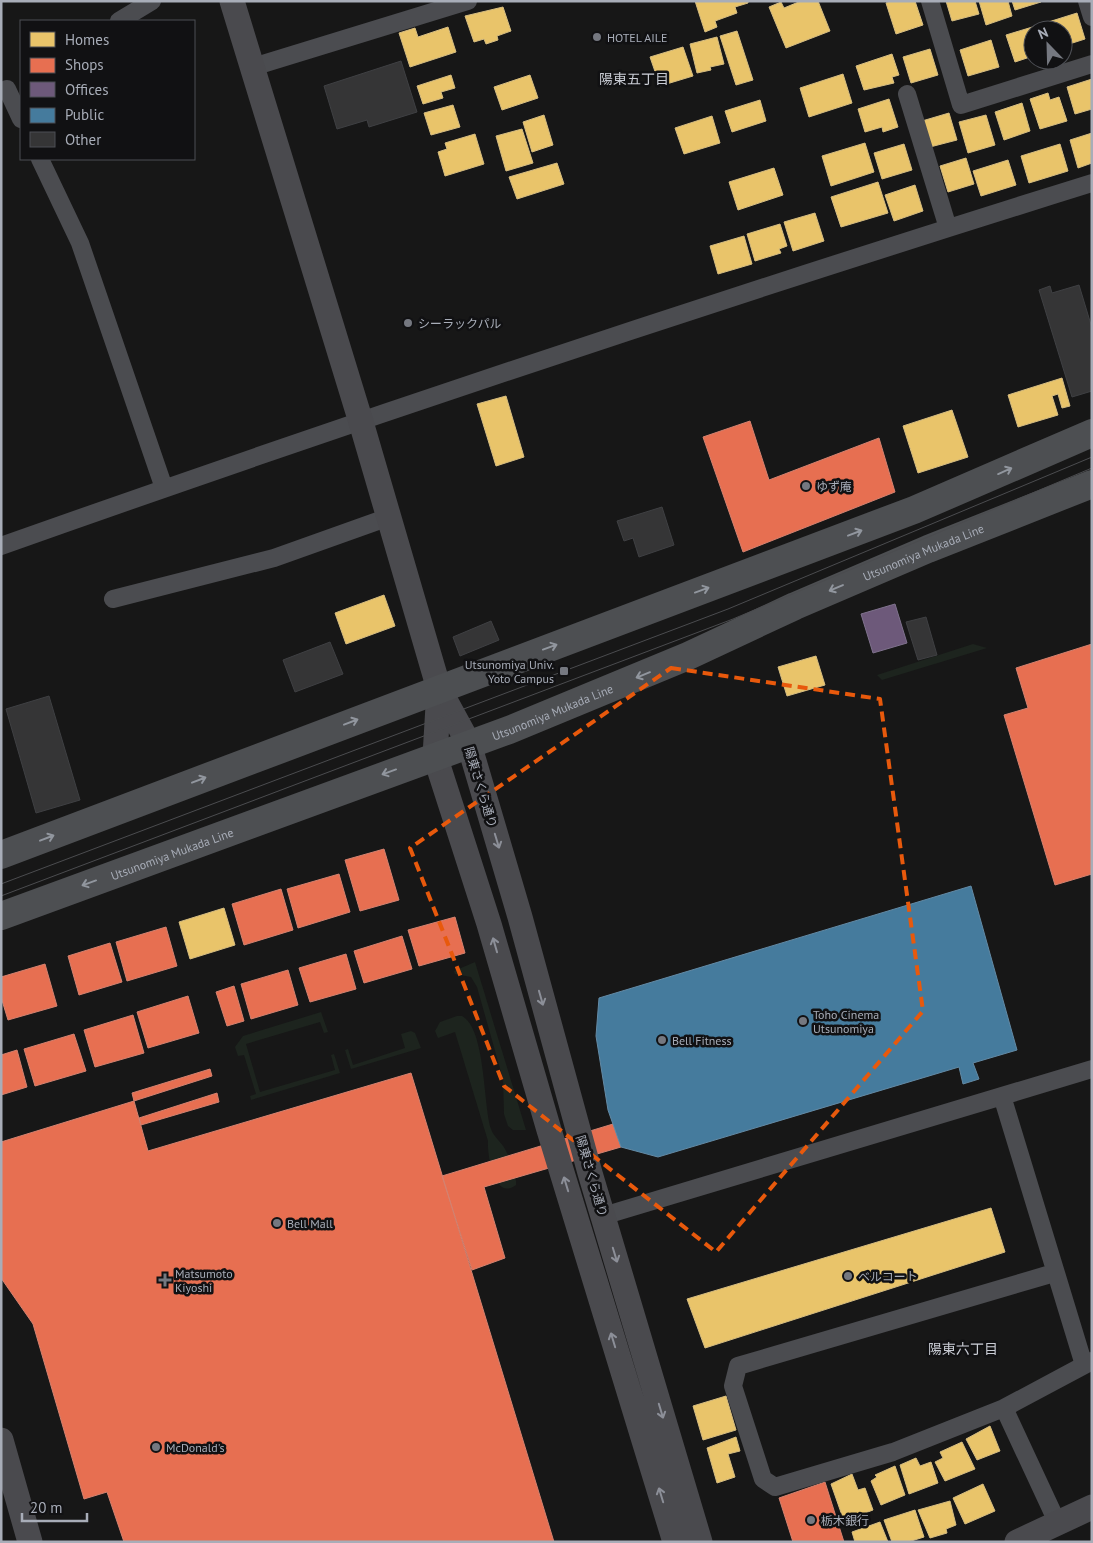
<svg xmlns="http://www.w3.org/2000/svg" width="1093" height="1543" font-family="'PT Sans','Noto Sans JP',sans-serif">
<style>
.green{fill:#1d241e}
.homes{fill:#e9c46a;stroke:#d6bd81}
.shops{fill:#e76f51;stroke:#d48270}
.offices{fill:#6d597a;stroke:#7f728d}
.public{fill:#457b9d;stroke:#638aa5}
.building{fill:#353536;stroke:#3f4043}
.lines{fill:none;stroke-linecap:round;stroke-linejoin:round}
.street{stroke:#4b4c50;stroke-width:18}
.secondary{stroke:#4a4a4e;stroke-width:25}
.primary{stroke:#4d4f52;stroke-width:28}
.tram{stroke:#4b4c4f;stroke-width:1}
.oneway{stroke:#91969e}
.oneway2{stroke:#8c8f98}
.marked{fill:none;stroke:#e8590c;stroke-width:4;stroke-dasharray:10 6;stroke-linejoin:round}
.poi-dot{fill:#757880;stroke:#111113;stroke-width:2}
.labels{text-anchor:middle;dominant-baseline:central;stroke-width:5;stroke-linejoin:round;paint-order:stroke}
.poi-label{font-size:12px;fill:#a8adb8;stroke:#111113;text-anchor:start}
.street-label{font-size:12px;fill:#a8adb8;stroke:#111113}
.neighbourhood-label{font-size:14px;fill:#c9ccd4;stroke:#111113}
</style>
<rect width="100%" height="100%" fill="#171717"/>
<path class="green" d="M973,644L987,648L882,680L877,675Z
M475,962L526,1130H513L508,1126L504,1114L503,1079L477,987L471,977L455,974L454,971Z
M321,1012L328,1032L324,1033L320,1022L246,1044L260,1092L335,1070L331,1055L334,1054L340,1073L251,1100L250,1096L256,1094L244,1055L238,1056L235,1047L243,1036Z
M457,1016H462C486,1029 483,1105 491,1129C494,1138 503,1143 506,1151C511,1160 513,1171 516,1181V1185C494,1202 487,1154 488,1141L455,1032L438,1038L435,1031L440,1022Z
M411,1031L415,1033L421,1048L351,1069L345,1050L348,1049L353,1065L405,1048L401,1034Z"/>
<path class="homes" d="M695,1H748V3L735,7L737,13L715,21L717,27L705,32Z
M801,1H818L830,31L786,48L769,7L781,2L784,8Z
M890,1H915L923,25L896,34L886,3Z
M946,1H975L979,14L952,21Z
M979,1H1008L1012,16L986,25Z
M1012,1H1041V2L1015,10Z
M503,7L511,31L497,36L498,40L486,44L484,39L474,42L465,16Z
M1077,13L1085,39L1063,46V30H1044L1042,24Z
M1039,25L1041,30H1033V56L1015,62L1006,35Z
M448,27L456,52L410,67L399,33L415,28L418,37Z
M737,31L753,80L736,85L720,36Z
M717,37L724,64L710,67L711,70L697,73L690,44Z
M991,40L999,67L968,76L960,50Z
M683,47L693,76L660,86L650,57Z
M930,49L938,75L911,83L903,57Z
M892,54L899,75L892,77L894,83L864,90L856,66Z
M843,74L852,103L809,117L800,88Z
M451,75L455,88L441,92L443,98L423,104L417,86Z
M530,75L538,98L502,110L494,87Z
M1092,79V109L1075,114L1067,87Z
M1048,93L1050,100L1059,97L1067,121L1040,129L1030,99Z
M889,99L898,127L883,132L882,127L865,132L858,109Z
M760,100L766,121L732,132L725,111Z
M1022,103L1030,131L1004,140L995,112Z
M453,105L460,127L431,135L424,113Z
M949,113L957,140L930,147L922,121Z
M544,115L553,145L532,152L523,122Z
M986,115L995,145L968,153L959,122Z
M712,116L720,143L684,154L675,128Z
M522,129L533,163L506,171L496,136Z
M1092,133V163L1078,168L1070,140Z
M475,134L484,164L445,176L438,152L447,149L445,143Z
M865,143L874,172L831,186L822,156Z
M904,144L912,170L882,179L874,153Z
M1060,144L1068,171L1029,183L1021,156Z
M966,158L974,184L948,192L940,166Z
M1008,160L1016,185L981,196L973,171Z
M557,163L564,184L517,199L509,177Z
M774,168L783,195L738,210L729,182Z
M878,182L888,213L841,227L831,197Z
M915,185L923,211L894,221L885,195Z
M815,213L824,241L793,251L784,222Z
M780,224L787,246L779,249L781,253L755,261L747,234Z
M744,236L752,264L718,274L710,246Z
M1062,378L1070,406L1062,408L1058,394L1052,396L1058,415L1018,427L1008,395Z
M506,396L524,457L496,466L477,404Z
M952,410L968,457L918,473L903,426Z
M384,595L395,626L346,644L335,613Z
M816,656L825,685L787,696L778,667Z
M224,908L235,945L190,959L179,922Z
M991,1208L1005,1252L705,1348L687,1299Z
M726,1396L736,1430L703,1440L693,1406Z
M990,1426L1000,1451L977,1460L966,1439Z
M736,1437L740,1451L728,1454L735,1477L717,1483L707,1448Z
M962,1442L975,1469L945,1481L935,1462L943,1458L940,1452Z
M916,1458L920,1466L931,1462L938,1483L909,1494L900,1465Z
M895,1466L905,1495L881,1505L871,1481L877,1477L875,1475Z
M852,1474L858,1490L865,1488L873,1510L844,1521L831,1484Z
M983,1484L995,1511L965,1524L953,1498Z
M950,1501L956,1525L946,1529L947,1533L930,1538L918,1510Z
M915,1510L924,1537L908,1542H892L884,1520Z
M880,1522L888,1542H855L852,1532Z"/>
<path class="shops" d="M750,421L769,480L879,438L895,492L743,552L703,437Z
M1092,644V874L1055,885L1004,715L1028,708L1016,668Z
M384,849L399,900L360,911L345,860Z
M339,874L350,912L298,928L287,889Z
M281,889L293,930L244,945L232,904Z
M455,917L465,953L419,966L408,930Z
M166,927L177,966L127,981L116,942Z
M402,936L412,969L364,983L354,951Z
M110,943L122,982L79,995L68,956Z
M346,954L356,989L310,1002L299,968Z
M45,964L57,1006L8,1020L1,997V977Z
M288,970L298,1005L251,1019L241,984Z
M234,986L244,1021L227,1026L216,992Z
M188,996L199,1033L148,1048L137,1012Z
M133,1015L144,1053L95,1067L84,1030Z
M74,1034L86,1071L35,1086L24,1049Z
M17,1050L27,1087L1,1095V1055Z
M210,1069L212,1076L134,1101L132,1093Z
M411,1073L554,1542H124L107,1492L84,1499L33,1324L1,1278V1142L134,1101L148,1151Z
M217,1093L219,1102L141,1125L139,1118Z
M613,1124L621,1147L484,1187L505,1258L472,1270L442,1176Z
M825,1482L844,1542H793L779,1498Z"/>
<path class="offices" d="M895,604L907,643L873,653L861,614Z"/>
<path class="public" d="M971,886L1017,1050L973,1063L979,1079L963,1084L959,1067L658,1157L621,1147L608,1110L596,1036L599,998Z"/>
<path class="building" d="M401,61L417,112L369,127L367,120L337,129L324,86Z
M1079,285L1092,328V391L1072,397L1039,290L1050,286L1052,293Z
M662,507L674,545L639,557L633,538L624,541L617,521Z
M926,617L937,655L918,660L906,622Z
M491,621L499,640L460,656L453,637Z
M330,642L343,674L295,692L283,660Z
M49,696L80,800L36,813L6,709Z"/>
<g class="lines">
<path class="street" d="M930,1L961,105L1092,64
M1087,1L1092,17
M119,21L152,1
M253,67L468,1
M7,89L21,119
M907,94L948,228
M40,159L80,243L164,488
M1,546C362,418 726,297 1092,183
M113,599L274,558L389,517
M1002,1096L1084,1365
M603,1216L1092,1069
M1004,1408L893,1452L775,1487L763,1479L733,1386L738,1366L1054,1273
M1058,1524L1004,1408L1092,1361"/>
<path class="secondary" d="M232,1L361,422L439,689L469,744L520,917L590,1173L700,1542
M439,689L435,756L489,924L549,1130L675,1542
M1,1440L30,1542
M1017,1542L1092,1507"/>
<g class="primary">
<path d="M1,855L914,510L1092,433"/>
<path id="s1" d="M1,916L509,730L688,656L795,606L928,549L1092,484"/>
</g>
<path class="tram" d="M1,884L728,609L1092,457
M1,896L733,619L1092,468"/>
</g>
<defs><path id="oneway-shaft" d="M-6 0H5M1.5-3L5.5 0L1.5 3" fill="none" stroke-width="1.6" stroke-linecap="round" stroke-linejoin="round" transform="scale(1.25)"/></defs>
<g class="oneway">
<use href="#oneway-shaft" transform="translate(1005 471) rotate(-24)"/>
<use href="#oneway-shaft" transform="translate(855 533) rotate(-21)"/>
<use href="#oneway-shaft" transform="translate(836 588) rotate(157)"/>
<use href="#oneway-shaft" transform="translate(702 590) rotate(-20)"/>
<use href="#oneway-shaft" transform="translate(550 647) rotate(-20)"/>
<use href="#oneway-shaft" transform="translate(643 675) rotate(158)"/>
<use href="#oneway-shaft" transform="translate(351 722) rotate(-21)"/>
<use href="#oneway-shaft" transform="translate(389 772) rotate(160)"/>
<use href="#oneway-shaft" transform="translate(199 780) rotate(-21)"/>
<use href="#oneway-shaft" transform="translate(47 838) rotate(-21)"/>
<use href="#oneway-shaft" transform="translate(89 883) rotate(160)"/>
</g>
<g class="oneway2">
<use href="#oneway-shaft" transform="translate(497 841) rotate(73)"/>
<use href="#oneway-shaft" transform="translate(495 945) rotate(-106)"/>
<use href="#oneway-shaft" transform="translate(541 998) rotate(74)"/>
<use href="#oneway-shaft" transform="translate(566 1184) rotate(-107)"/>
<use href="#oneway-shaft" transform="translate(615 1255) rotate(73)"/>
<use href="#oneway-shaft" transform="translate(613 1340) rotate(-107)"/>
<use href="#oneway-shaft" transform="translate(661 1411) rotate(73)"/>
<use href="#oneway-shaft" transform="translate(661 1495) rotate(-107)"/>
</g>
<path class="marked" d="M671,668L880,699L923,1011L716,1252L504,1086L410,848Z"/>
<g class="poi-dot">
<circle cx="597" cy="37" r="5"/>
<circle cx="408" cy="323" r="5"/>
<circle cx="806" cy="486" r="5"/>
<rect x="559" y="666" width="10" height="10" rx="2.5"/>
<circle cx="803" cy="1021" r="5"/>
<circle cx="662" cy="1040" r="5"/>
<circle cx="277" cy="1223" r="5"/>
<circle cx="848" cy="1276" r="5"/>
<path d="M162.5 1272.5h5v5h5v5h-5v5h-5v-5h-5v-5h5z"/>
<circle cx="156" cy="1447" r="5"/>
<circle cx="811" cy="1520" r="5"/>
</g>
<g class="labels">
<g class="poi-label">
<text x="607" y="37">HOTEL AILE</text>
<text x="418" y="323">シーラックパル</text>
<text x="816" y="486">ゆず庵</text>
<text x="554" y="664" text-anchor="end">Utsunomiya Univ.<tspan x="554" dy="14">Yoto Campus</tspan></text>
<text x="813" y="1014">Toho Cinema<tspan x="813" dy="14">Utsunomiya</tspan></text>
<text x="672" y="1040">Bell Fitness</text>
<text x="287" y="1223">Bell Mall</text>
<text x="175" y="1273">Matsumoto<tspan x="175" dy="14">Kiyoshi</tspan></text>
<text x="858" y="1276">ベルコート</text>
<text x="166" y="1447">McDonald's</text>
<text x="821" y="1520">栃木銀行</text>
</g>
<g class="street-label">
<text stroke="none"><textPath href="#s1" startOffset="992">Utsunomiya Mukada Line</textPath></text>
<text stroke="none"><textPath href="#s1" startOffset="588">Utsunomiya Mukada Line</textPath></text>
<text transform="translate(481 787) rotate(73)">陽東さくら通り</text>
<text stroke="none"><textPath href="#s1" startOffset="182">Utsunomiya Mukada Line</textPath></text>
<text transform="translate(592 1176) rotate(74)">陽東さくら通り</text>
</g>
<g class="neighbourhood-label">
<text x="634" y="79">陽東五丁目</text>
<text x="963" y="1349">陽東六丁目</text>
</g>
</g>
<rect width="1093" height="1543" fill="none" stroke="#a8adb8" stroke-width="5"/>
<rect x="20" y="20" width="175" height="140" fill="#111113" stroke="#4d4f55"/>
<rect x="30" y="32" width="25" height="15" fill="#e9c46a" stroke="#4d4f55"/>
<text x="65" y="45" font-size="15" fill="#a8adb8">Homes</text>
<rect x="30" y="58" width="25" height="15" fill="#e76f51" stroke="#4d4f55"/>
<text x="65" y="70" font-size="15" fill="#a8adb8">Shops</text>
<rect x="30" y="82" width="25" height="15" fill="#6d597a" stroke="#4d4f55"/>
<text x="65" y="95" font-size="15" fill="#a8adb8">Offices</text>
<rect x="30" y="108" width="25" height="15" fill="#457b9d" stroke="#4d4f55"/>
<text x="65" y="120" font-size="15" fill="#a8adb8">Public</text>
<rect x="30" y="132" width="25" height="15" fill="#353536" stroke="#4d4f55"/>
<text x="65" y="145" font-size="15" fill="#a8adb8">Other</text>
<g transform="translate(1048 45) rotate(337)"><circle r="24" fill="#111113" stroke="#4d4f55"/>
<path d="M0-4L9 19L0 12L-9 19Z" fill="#757880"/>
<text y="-8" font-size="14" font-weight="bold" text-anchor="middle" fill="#a8adb8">N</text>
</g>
<path d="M22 1513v8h65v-8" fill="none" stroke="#a8adb8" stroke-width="2.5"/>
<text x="30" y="1513" font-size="15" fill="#a8adb8" stroke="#111113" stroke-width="4" paint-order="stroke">20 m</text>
</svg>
